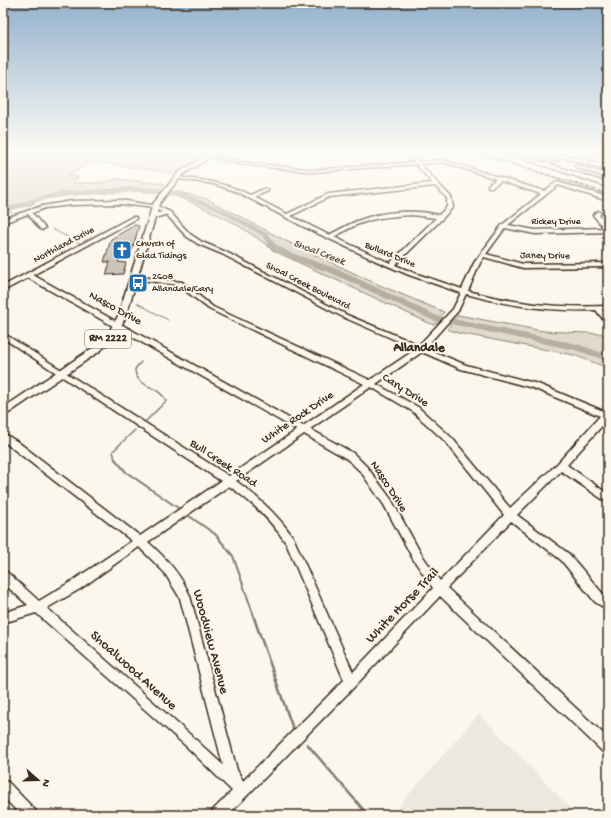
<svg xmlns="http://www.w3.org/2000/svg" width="611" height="818" font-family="'Gochi Hand',sans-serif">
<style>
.built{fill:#ede8dd}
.green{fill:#dfd9ce;stroke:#8d8276}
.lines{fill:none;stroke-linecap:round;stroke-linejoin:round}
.stream-far3{stroke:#85796d;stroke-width:1}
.stream-far2{stroke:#85796d;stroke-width:1.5}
.stream-far1{stroke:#85796d;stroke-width:2}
.stream{stroke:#85796d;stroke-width:2.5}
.river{fill:#b6aea2;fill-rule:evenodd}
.building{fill:#ccc4b9;stroke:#3b2a1e}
.minor-casing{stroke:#3b2a1e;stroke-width:3}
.major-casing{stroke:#3b2a1e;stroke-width:3}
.highway-casing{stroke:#3b2a1e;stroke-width:3}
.minor{fill:#fbf7ec;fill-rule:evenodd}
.major{fill:#fbf7ec;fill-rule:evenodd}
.highway{fill:#fbf7ec;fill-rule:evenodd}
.rail-casing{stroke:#3b2a1e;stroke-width:2}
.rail{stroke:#fbf7ec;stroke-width:1;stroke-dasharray:3;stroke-linecap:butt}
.labels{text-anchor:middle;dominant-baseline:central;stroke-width:4;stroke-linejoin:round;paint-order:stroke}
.far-street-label{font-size:10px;fill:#3b2a1e;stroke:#fbf7ec}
.far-poi-label{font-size:10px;fill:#3b2a1e;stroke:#fbf7ec;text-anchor:start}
.far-water-label{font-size:11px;font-style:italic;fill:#605246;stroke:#fbf7ec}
.shield{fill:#fbf7ec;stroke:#75685c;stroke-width:1}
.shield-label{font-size:11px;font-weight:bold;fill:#3b2a1e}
.street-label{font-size:12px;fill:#3b2a1e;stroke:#fbf7ec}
.neighbourhood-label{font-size:13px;font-weight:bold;fill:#3b2a1e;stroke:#fbf7ec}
.near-street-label{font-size:14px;fill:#3b2a1e;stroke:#fbf7ec}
</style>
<rect width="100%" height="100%" fill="#fbf7ec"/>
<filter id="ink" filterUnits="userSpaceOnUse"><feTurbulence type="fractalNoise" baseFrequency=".025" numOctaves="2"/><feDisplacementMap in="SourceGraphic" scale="8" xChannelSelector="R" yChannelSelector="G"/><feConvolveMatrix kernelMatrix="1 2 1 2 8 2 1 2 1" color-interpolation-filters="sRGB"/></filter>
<g filter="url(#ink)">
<path class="built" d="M549,152H608V169Z
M479,714L577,815H391Z"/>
<path class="green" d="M3,152H212L173,173L93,162L87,164L68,176L78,177L72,183H98L118,179L165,184L160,189L133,188L58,193L40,198L31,205L3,211Z
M175,191L207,199L290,243L377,284L444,312L434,325L431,324L274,251C244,226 209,208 172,195Z
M458,315L543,331L608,334L603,349L608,351V368L574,355L458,333L447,329Z"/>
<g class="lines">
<path class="stream-far3" d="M8,208L12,213
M52,229L81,244
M137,303L168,320"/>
<path class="stream-far2" d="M141,362L135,369C135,388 160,385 166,401L146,421
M115,460L113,451L135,430"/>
<path class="stream-far1" d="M115,459L126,472L178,508
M189,516L215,534L233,556L255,619"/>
<path class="stream" d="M254,618L293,729
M307,744L368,815"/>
<path class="river" d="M140,188L179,192L221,208L268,234L275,244L289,252L337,269L437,316L577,344L608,355V361L575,350L432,320L331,273L283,256L269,247L263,236L217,210L178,196L140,192L69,196L44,200L3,212V208L43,196L69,192Z"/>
</g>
<path class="building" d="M135,225L139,226L132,251L121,252L118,262L126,263L123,274L106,275L110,262H104L111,239Z"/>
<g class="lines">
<g class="minor-casing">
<path id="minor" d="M405,152H410L418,162L443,160L544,191L557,182L608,197V201L558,185L508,225L535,230L604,228L593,215L598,211L601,213L599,215L608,226V232L535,234L505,228L486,254L523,264L608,263V267L523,268L484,257L480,263L468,291C517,304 557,308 608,306V310H602L608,317V323H606L596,310C551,312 509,306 466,294L458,311L425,348L466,365L538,384L608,413V419L567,465L608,494V503L561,471L517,515L569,554L603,594L608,598V610L595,602L561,560L511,521L447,588L608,738V753L603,752L440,596L355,686L228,815H211L213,810L232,791L187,747L36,613L3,623V613L28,605L3,583V571L7,572L39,601L72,581L132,541L3,441V433L18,442L140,536L221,481L3,338V333L229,476L297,430L28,278L3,291V286L132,217H136V219L33,275L303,426L364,384L209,309L178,285L134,279L132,278V276L182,282L213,307L370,380L416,349L343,317L222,254L198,244L186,236L166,214L154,208L120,204L72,205L45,208L32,213L45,228L42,230L40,229L28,214L3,223V219L42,206L72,201L120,200L157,206L170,212L190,234L202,242L226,252L347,315L419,345L453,309L461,293L409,275L374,260L304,227L235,191L214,184L178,179L176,178L178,177C204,180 227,183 250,195L264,189H268V191L254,197L287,214L328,194L432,183L416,164L314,172L239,164L208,156V154L239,162L314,170L414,162ZM443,162L496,179L488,185V187H492L501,181L541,194L502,225L474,263L462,289L414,273L395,265L443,218L453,207L451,197L420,164ZM435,186L447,198V207L439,215C413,209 381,211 357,221C347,225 339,230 329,235L291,216L329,197ZM412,215L436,218L390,263L334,237C343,232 352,226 362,223C378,217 395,216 412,215ZM422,352L461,369L533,388L600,416L558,463L510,508L452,438L418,407L376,384ZM371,387L412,411L446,442L504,515L440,581L420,552L391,499L367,467L353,453L310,429ZM304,434L347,459L361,472L384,505L413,559L433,588L353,672L293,537C277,514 258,497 236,481ZM229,486C252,502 271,520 286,543L344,680L243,781L237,770L190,596C181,574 165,557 148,542ZM139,547L164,572L180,598L223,765L195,739L47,608L80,589Z
M593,152H599L608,155V158Z
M3,780L8,782L35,810L37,815H21L3,797Z"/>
</g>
<g class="major-casing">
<path id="major" d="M212,152H219L182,175L159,204L157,213L168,211L171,213L155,218L126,316L116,336L100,351L3,417V408L94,347L109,332L118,316L153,204L178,173Z
M543,152H553L608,166V170Z"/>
</g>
<g class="highway-casing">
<path id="highway" d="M503,152H513L608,183V187Z
M533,152H542L560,160L555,161Z
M575,165L608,174V178L575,167Z"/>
</g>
<use href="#minor" class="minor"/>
<use href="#major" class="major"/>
<use href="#highway" class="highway"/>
<g class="rail-casing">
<path id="rail" d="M475,152L608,194"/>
</g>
<use href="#rail" class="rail"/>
</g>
</g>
<linearGradient id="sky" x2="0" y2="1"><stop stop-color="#94b2cc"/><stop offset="0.57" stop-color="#fdfbf6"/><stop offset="1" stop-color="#fdfbf6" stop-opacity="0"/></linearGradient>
<rect width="611" height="267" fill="url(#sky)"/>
<defs>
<g id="church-square" transform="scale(1)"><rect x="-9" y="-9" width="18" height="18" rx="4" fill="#1f6fb2" stroke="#fbf7ec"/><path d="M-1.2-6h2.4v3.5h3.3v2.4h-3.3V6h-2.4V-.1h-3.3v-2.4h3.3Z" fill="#fff"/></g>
<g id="bus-square" transform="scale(1)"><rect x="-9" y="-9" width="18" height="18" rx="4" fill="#1f6fb2" stroke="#fbf7ec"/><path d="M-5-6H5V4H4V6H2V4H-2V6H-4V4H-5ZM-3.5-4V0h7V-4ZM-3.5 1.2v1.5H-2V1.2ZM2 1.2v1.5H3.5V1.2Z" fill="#fff"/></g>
</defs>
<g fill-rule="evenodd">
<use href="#church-square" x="122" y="250"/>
<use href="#bus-square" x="138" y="283"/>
</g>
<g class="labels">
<g class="far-street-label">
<text x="556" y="222">Rickey Drive</text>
<text transform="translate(64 245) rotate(-28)">Northland Drive</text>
<text transform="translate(390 255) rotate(22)">Bullard Drive</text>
<text transform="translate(545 256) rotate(1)">Janey Drive</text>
<text transform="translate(308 286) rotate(27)">Shoal Creek Boulevard</text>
</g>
<g class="far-poi-label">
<text x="136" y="244">Church of<tspan x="136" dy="12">Glad Tidings</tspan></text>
<text x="152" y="277">2608<tspan x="152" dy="12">Allandale/Cary</tspan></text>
</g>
<g class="far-water-label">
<text transform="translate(319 253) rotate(21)">Shoal Creek</text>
</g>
<rect class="shield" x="85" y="330" width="46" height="18" rx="3"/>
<g class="shield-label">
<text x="108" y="339">RM 2222</text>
</g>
<g class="street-label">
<text transform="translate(115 309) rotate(29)">Nasco Drive</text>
<text transform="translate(405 391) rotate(32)">Cary Drive</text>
<text transform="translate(298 418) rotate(-34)">White Rock Drive</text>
<text transform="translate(223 464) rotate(33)">Bull Creek Road</text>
<text transform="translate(388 487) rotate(57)">Nasco Drive</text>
</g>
<g class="neighbourhood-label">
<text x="419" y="348">Allandale</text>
</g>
<g class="near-street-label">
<text transform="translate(403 606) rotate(-46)">White Horse Trail</text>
<text transform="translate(210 642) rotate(75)">Woodview Avenue</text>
<text transform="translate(133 671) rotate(42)">Shoalwood Avenue</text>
</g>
</g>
<rect width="611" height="818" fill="none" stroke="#fbf7ec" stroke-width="16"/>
<rect x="8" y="8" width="595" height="802" fill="none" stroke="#3b2a1e" stroke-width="1.5" filter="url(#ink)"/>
<g transform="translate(38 780) rotate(110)" stroke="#fbf7ec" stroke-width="3" paint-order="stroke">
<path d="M0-3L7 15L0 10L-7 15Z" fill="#3b2a1e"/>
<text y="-6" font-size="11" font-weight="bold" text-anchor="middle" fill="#3b2a1e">N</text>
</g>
</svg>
